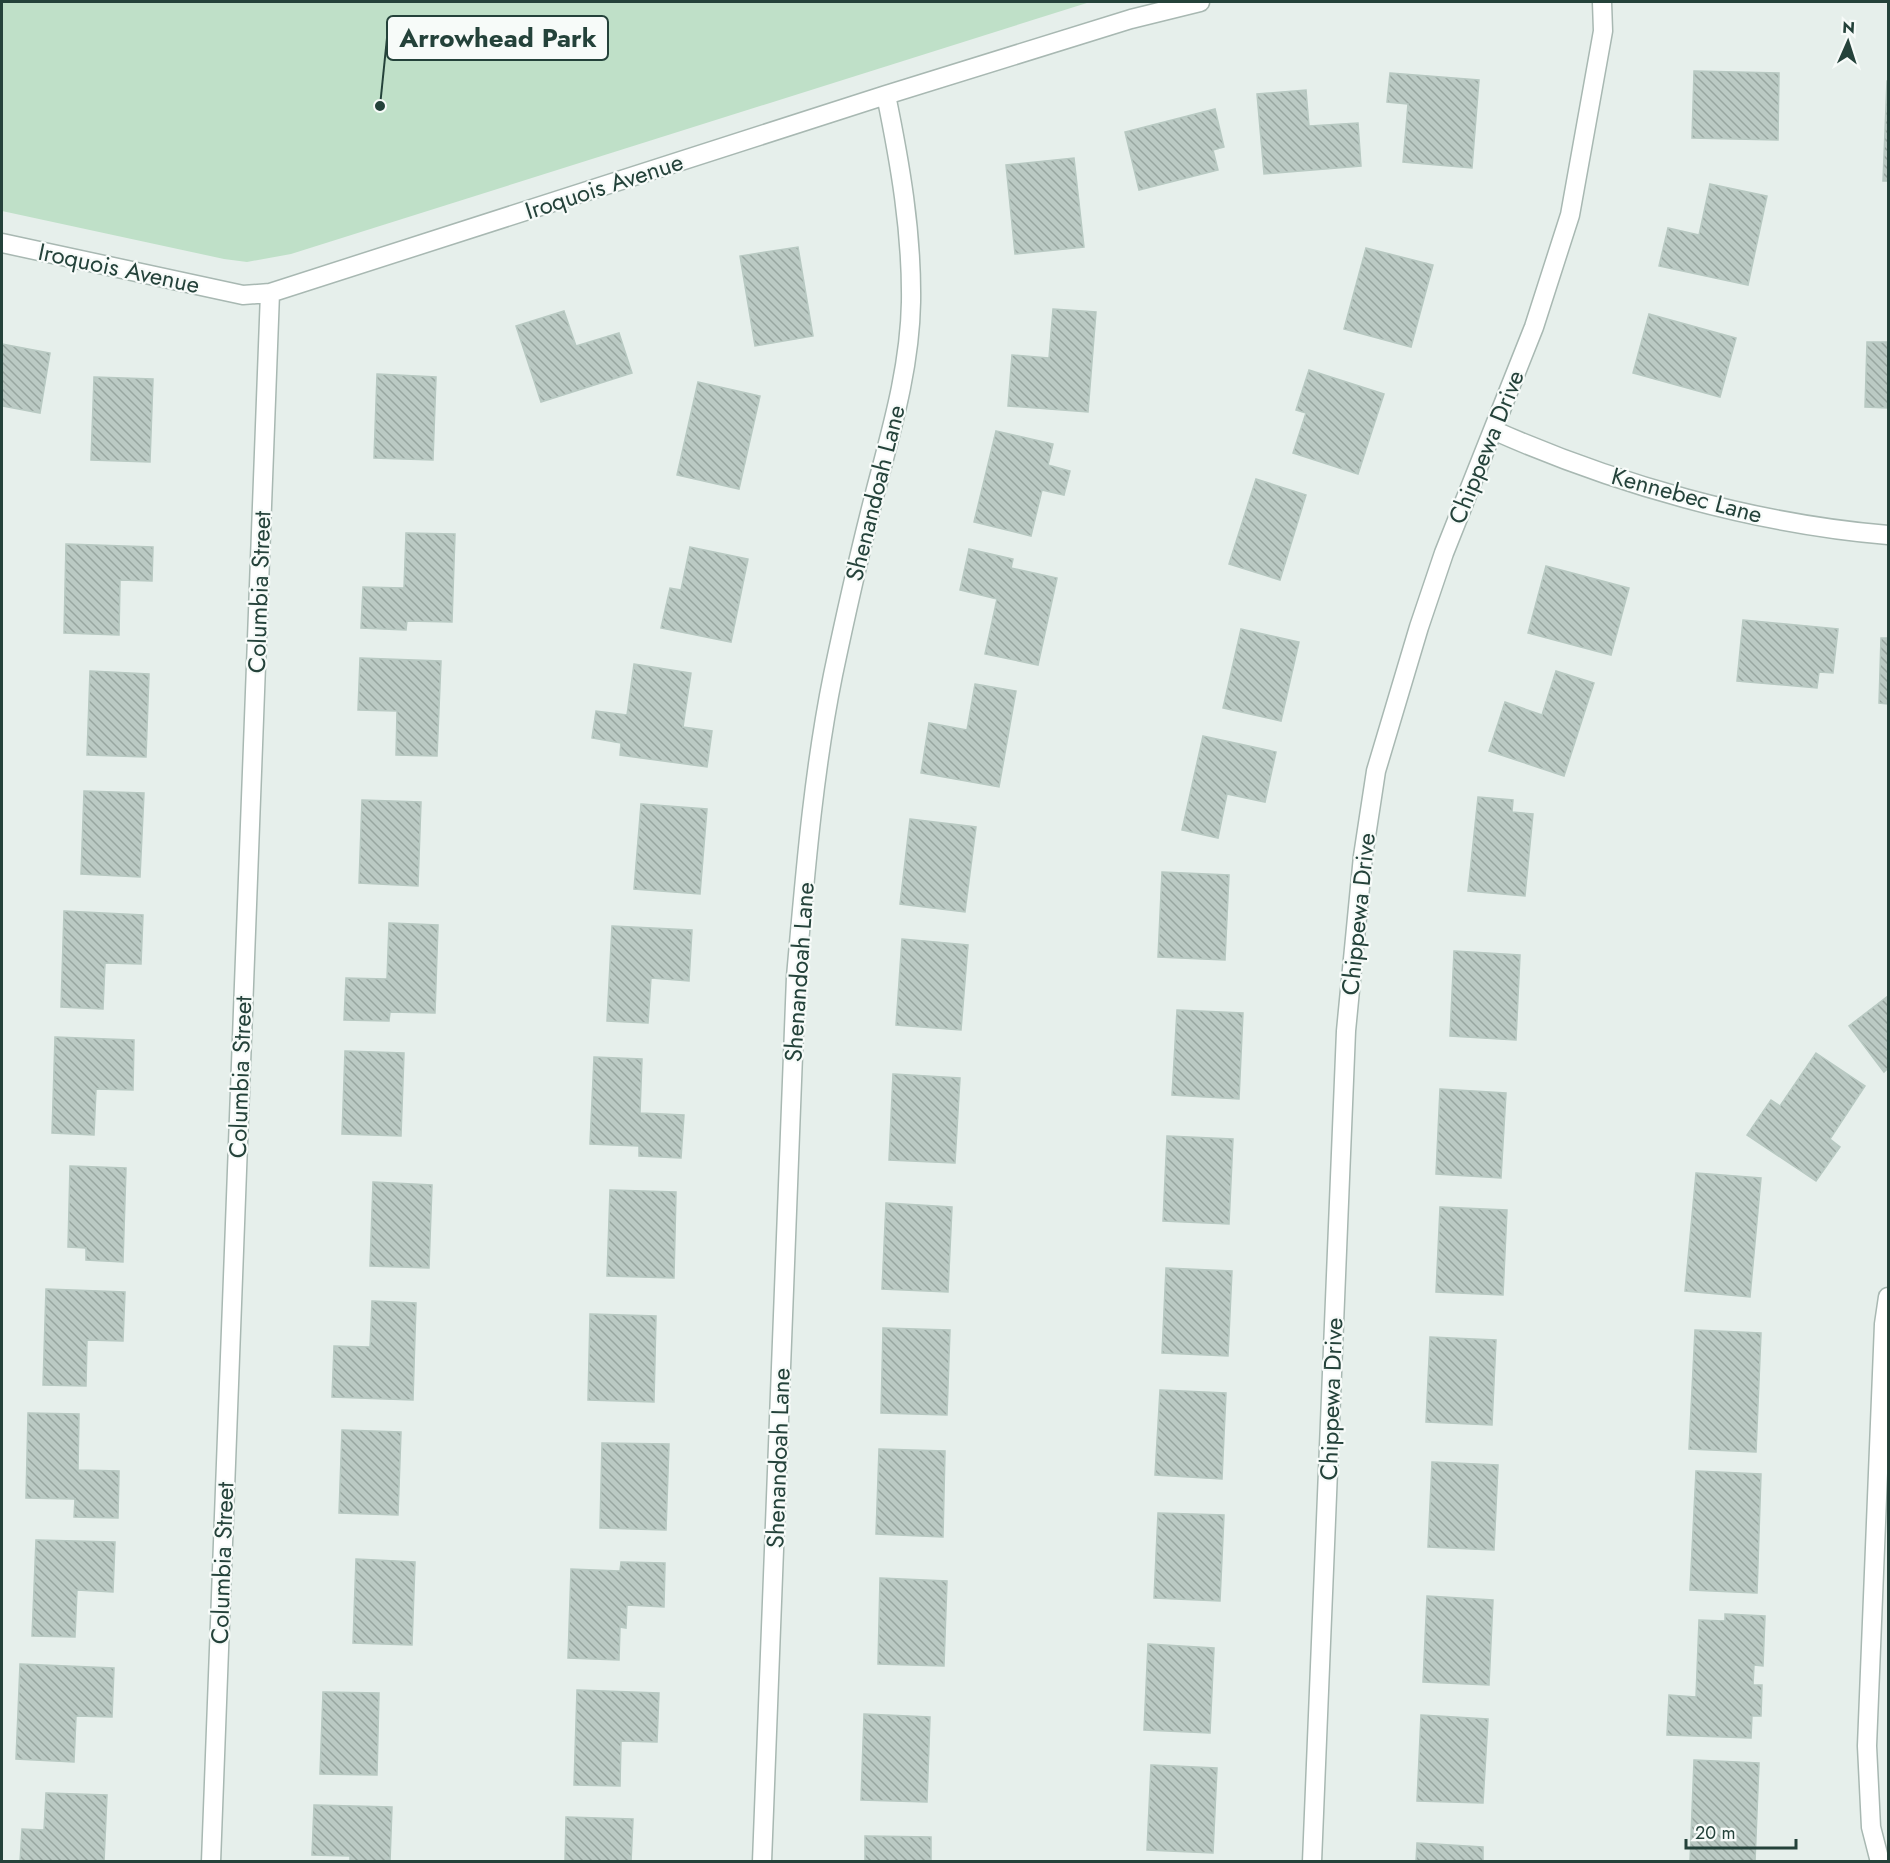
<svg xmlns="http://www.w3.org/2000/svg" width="1890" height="1863" font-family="Jost,sans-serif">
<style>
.green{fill:#bfe0c8}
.building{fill:url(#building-back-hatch);stroke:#b8c9c2;stroke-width:1.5}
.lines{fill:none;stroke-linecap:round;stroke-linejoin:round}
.minor-casing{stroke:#a8b8b2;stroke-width:21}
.minor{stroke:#fff;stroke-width:18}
.labels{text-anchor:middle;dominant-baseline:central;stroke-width:4.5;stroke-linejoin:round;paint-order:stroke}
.street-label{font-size:24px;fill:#24423a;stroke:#f7fbf9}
.leader{fill:none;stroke:#24423a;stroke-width:2}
.callout-dot{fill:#24423a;stroke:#f7fbf9;stroke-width:2}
.callout{fill:#f7fbf9;stroke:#24423a;stroke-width:2}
.callout-label{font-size:26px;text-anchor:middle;font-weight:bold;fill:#24423a}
</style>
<defs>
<pattern id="building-back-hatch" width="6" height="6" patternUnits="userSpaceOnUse" patternTransform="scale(1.5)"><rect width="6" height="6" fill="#bbcac4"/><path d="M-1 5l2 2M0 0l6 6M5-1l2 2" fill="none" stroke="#98a6a0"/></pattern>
</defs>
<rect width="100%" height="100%" fill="#e6efeb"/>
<path class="green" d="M2,2H1090L291,254L247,262L224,259L2,211Z"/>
<path class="building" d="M1694,71L1779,73L1778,140L1692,138Z
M1390,73L1479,80L1472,168L1403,162L1408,104L1387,102Z
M1887,81H1888V181H1883Z
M1306,90L1309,126L1358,123L1361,166L1264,174L1257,94Z
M1215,109L1224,147L1213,150L1218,170L1139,190L1125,132Z
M1074,158L1084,247L1015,254L1006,165Z
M1710,184L1767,196L1748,285L1659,266L1668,228L1699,235Z
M798,247L813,336L755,346L740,256Z
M1366,248L1433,265L1411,347L1344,329Z
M1053,309L1096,312L1088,412L1008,406L1012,355L1049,358Z
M564,311L576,346L619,333L632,373L541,402L516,326Z
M1649,314L1736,338L1720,397L1633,373Z
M1867,342H1888V408L1865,407Z
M2,344L50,353L40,413L2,406Z
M1309,370L1384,394L1358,474L1293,453L1306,413L1296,410Z
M377,374L436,377L433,460L374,458Z
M94,377L153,379L150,462L91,460Z
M698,382L760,396L739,489L677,475Z
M996,431L1053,444L1048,465L1070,471L1064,495L1042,490L1031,536L974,522Z
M1256,479L1306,495L1280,580L1229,564Z
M406,533L455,534L452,622L407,621L406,630L361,628L363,587L404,588Z
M66,544L153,547L152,581L120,580L119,635L64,633Z
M690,547L748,559L731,642L661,628L670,588L681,590Z
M969,549L1013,559L1011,568L1057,578L1038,665L985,654L997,599L960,590Z
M1546,566L1629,588L1611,655L1528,633Z
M1743,620L1838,629L1833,673L1819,672L1817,688L1737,681Z
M1241,629L1299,642L1281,721L1223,708Z
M1881,638H1888V704L1879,703Z
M360,658L441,661L437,756L396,755L397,711L358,710Z
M634,664L691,673L683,727L712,731L707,767L620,755L621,743L592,738L596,711L627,715Z
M90,671L149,674L146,757L87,755Z
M1556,671L1594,683L1564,776L1489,751L1505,702L1542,715Z
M975,684L1016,691L999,787L921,773L929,723L967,730Z
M1203,736L1276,752L1265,802L1227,794L1218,838L1182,830Z
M84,791L144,793L140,877L81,874Z
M1478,797L1513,800L1512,812L1533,814L1525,896L1468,891Z
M362,800L421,802L418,886L359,883Z
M641,804L707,809L700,894L634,889Z
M910,819L976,827L965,912L900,904Z
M1162,872L1229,875L1225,960L1158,957Z
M64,911L143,915L141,964L105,963L103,1009L61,1007Z
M389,923L438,925L435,1013L390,1012L389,1021L344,1020L346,978L387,979Z
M612,926L692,930L689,981L651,978L648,1023L607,1021Z
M902,939L968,945L961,1030L896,1025Z
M1454,951L1520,955L1516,1040L1450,1036Z
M1888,996V1068L1884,1072L1849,1026Z
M1177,1010L1243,1013L1239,1099L1172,1095Z
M55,1037L134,1040L133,1090L96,1089L94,1135L52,1133Z
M345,1051L404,1053L401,1136L342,1134Z
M1816,1053L1865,1086L1830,1139L1840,1147L1816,1181L1747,1135L1771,1100L1780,1106Z
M594,1057L642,1059L640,1113L684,1115L681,1158L639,1156V1146L590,1144Z
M893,1074L960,1078L955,1163L889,1160Z
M1440,1089L1506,1093L1501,1178L1436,1174Z
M1167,1136L1233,1139L1229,1224L1163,1221Z
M70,1166L126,1168L123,1262L86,1260V1248L68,1247Z
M1696,1173L1761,1178L1750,1297L1685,1291Z
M373,1182L432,1185L429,1268L370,1266Z
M610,1190L676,1192L674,1278L607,1276Z
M886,1203L952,1207L948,1292L882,1289Z
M1440,1207L1507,1210L1503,1295L1436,1292Z
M1166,1268L1232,1271L1228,1356L1162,1353Z
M46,1289L125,1292L123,1341L87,1340L86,1386L43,1385Z
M372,1301L416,1303L413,1400L332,1397L334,1346L370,1347Z
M590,1314L656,1316L654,1402L588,1400Z
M883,1328L950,1330L947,1415L881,1413Z
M1695,1330L1761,1333L1756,1452L1689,1449Z
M1430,1337L1496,1340L1492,1425L1426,1422Z
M1160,1390L1226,1393L1222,1479L1155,1475Z
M28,1413L79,1414L78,1470L119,1471L118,1518L74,1517L75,1499L26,1498Z
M342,1430L401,1432L398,1515L339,1513Z
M602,1443L669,1444L666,1530L600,1528Z
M879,1449L945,1451L943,1537L876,1534Z
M1432,1462L1498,1465L1494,1550L1428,1547Z
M1696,1471L1761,1474L1757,1593L1690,1590Z
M1158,1513L1224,1515L1220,1601L1154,1598Z
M36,1540L115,1542L113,1592L77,1590L75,1637L32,1636Z
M356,1559L415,1562L412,1645L353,1643Z
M621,1562L665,1563L664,1607L627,1605L626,1628L620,1627L619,1660L568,1658L571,1569L620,1571Z
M880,1578L947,1581L944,1666L878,1664Z
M1427,1596L1493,1600L1489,1685L1423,1682Z
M1725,1614L1765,1616L1763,1666L1754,1665L1753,1685H1762L1761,1716H1752L1751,1738L1667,1735L1669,1695L1696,1697L1699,1620L1725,1621Z
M1148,1644L1214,1648L1210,1733L1144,1730Z
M20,1664L114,1668L112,1717L76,1716L74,1762L16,1759Z
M577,1690L659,1693L657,1742L621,1741L620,1786L574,1785Z
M323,1692L379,1693L377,1775L320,1774Z
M864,1714L930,1717L927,1802L861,1800Z
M1421,1715L1488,1719L1483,1803L1417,1801Z
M1694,1760L1759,1763L1755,1862H1690Z
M1151,1765L1217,1768L1213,1853L1147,1850Z
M46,1793L107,1795L104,1862H20L22,1829L44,1830Z
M314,1805L392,1807L390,1862H350V1856L312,1855Z
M566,1817L633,1819L631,1862H565Z
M865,1836L931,1837V1862H865Z
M1417,1843L1483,1847V1862H1416Z"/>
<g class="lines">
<g class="minor-casing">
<path id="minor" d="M2,243L243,295L270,293L886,95L1131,19L1200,2
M1493,430C1614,484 1756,524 1888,535
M211,1862L270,293
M762,1862L796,977C805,876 813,774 833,675C846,613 860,551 876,489C892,428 910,366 911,302C912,232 900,163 886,95
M1312,1862L1346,1031L1363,856L1376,771L1419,627L1444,553L1534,327L1570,215L1603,31L1602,2
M1880,1862L1871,1827L1867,1746L1884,1324L1888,1297"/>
</g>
<use href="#minor" class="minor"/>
</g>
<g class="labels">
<g class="street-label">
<text transform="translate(604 186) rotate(-18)">Iroquois Avenue</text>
<text transform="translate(119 268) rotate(12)">Iroquois Avenue</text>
<text transform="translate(1486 447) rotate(-68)">Chippewa Drive</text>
<text transform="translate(875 493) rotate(-76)">Shenandoah Lane</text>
<text transform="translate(1687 495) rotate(15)">Kennebec Lane</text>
<text transform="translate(259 592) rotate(-88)">Columbia Street</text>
<text transform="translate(1358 914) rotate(-84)">Chippewa Drive</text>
<text transform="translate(799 972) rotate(-86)">Shenandoah Lane</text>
<text transform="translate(240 1077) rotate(-88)">Columbia Street</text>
<text transform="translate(1331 1399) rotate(-88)">Chippewa Drive</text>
<text transform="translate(778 1458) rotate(-88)">Shenandoah Lane</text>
<text transform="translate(222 1563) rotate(-88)">Columbia Street</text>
</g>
</g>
<path class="leader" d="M380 106L387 38"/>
<circle class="callout-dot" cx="380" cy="106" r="6"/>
<rect class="callout" x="387" y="16" width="221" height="44" rx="6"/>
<g class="callout-label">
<text x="498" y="47">Arrowhead Park</text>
</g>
<rect width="1890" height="1863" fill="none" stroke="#24423a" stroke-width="6"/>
<g transform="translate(1848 42) rotate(3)" stroke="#f7fbf9" stroke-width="4.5" paint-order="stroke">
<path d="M0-4.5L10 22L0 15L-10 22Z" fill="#24423a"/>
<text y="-9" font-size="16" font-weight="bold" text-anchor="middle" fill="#24423a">N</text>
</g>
<path d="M1686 1839v9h110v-9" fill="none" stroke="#24423a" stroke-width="3"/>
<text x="1695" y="1839" font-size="18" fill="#24423a" stroke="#f7fbf9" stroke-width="4.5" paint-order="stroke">20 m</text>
</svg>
